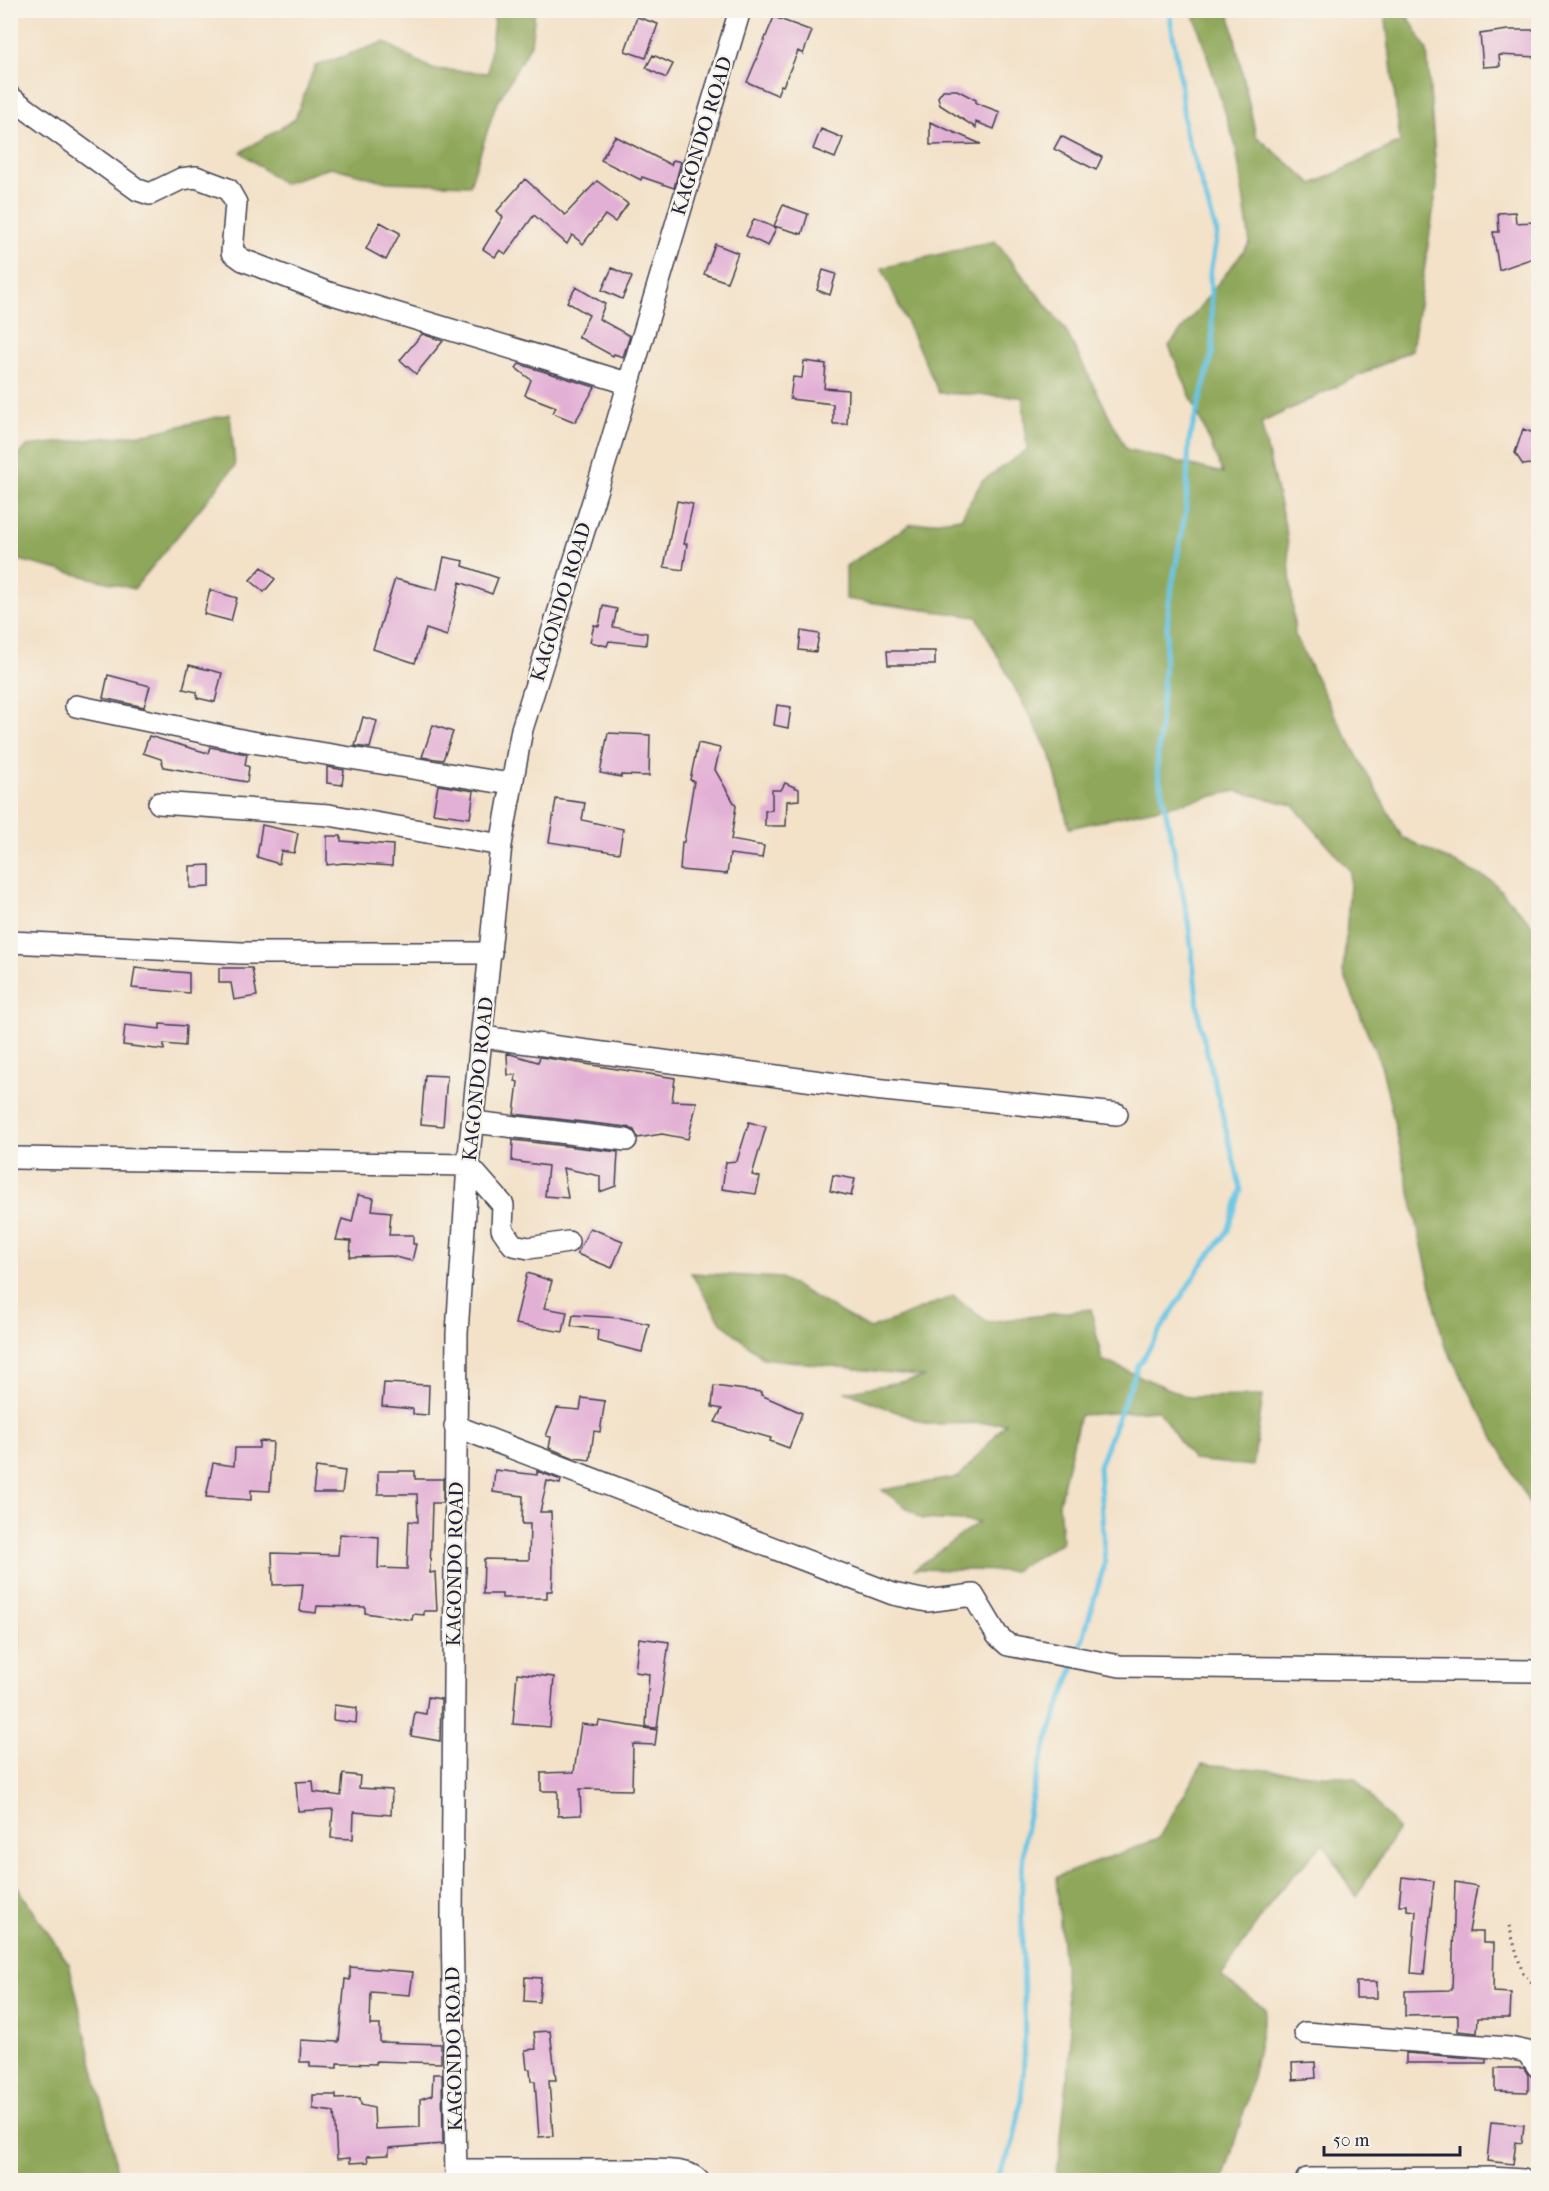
<svg xmlns="http://www.w3.org/2000/svg" width="1549" height="2191" font-family="'IM FELL French Canon',serif">
<style>
.forest{fill:#8fa75a;stroke:#58644a;stroke-width:1.5}
.lines{fill:none;stroke-linecap:round;stroke-linejoin:round}
.stream{stroke:#66c5e4;stroke-width:5}
.building{fill:#e3b0d5}
.street-casing{stroke:#413f50;stroke-width:24}
.path{stroke:#413f50;stroke-width:3;stroke-dasharray:1.5 4.5;stroke-linecap:butt}
.street{stroke:#fff;stroke-width:21}
.labels{text-anchor:middle;dominant-baseline:central;stroke-width:4.5;stroke-linejoin:round;paint-order:stroke}
.street-label{font-size:20px;fill:#22223b;stroke:#f7f3e8}
</style>
<rect width="100%" height="100%" fill="#f7f3e8"/>
<filter id="ink" filterUnits="userSpaceOnUse"><feTurbulence type="fractalNoise" baseFrequency=".0167" numOctaves="2"/><feDisplacementMap in="SourceGraphic" scale="12" xChannelSelector="R" yChannelSelector="G"/><feConvolveMatrix kernelMatrix="1 2 1 2 8 2 1 2 1" color-interpolation-filters="sRGB"/></filter>
<filter id="wash" filterUnits="userSpaceOnUse"><feTurbulence type="fractalNoise" baseFrequency=".008" numOctaves="4" result="noise"/><feDisplacementMap in="SourceGraphic" scale="24" xChannelSelector="R" yChannelSelector="G"/><feGaussianBlur stdDeviation="1.35" result="paint"/><feColorMatrix in="noise" values="0 0 0 0 0 0 0 0 0 0 0 0 0 0 0 0 0 1.4 0 .05"/><feComposite in="paint" operator="in"/></filter>
<g filter="url(#wash)">
<rect width="100%" height="100%" fill="#f3e1c8"/>
<path class="forest" d="M495,11H535L531,44L495,107L470,185L387,182L331,167L283,184L241,152L295,119L315,66L384,42L432,69L488,73Z
M1193,11H1229L1256,136L1313,184L1400,142L1385,11H1405L1427,50L1437,186L1412,350L1261,423L1287,535L1295,635L1334,714L1402,837L1492,881L1538,931V1520L1444,1344L1382,1068L1343,972L1351,872L1293,805L1236,791L1069,828L1051,756L977,617L846,599V566L909,525L961,518L982,481L1027,450L1023,397L939,393L882,268L995,241L1065,329L1126,449L1223,473L1169,346L1250,243L1236,147Z
M230,414L235,466L134,589L11,558V465L27,446L151,433Z
M691,1273L781,1278L870,1329L953,1296L988,1322L1091,1309L1102,1360L1188,1397L1263,1396L1253,1466L1193,1460L1158,1410L1080,1415L1059,1503L1062,1542L1013,1571L915,1569L979,1522L922,1519L882,1490L959,1477L1006,1423L927,1424L846,1392L926,1377L763,1358L721,1322Z
M11,1585L19,1633L11,1707Z
M1202,1764L1355,1778L1398,1829L1356,1897L1324,1843L1279,1891L1221,1977L1266,2009L1247,2101L1223,2180H1052L1057,2174L1071,2045L1056,1877L1158,1839Z
M10,1876L69,1964L115,2157L117,2180H11Z"/>
<g class="lines">
<path class="stream" d="M1079,1652L1105,1562L1099,1466L1138,1366L1200,1267L1228,1231L1241,1190L1200,1024L1188,919L1157,768L1169,603L1186,509L1189,441L1213,351L1210,274L1217,233L1185,131L1180,78L1169,10
M995,2180C1001,2167 1011,2153 1014,2139C1036,2046 1016,1948 1023,1853C1028,1787 1053,1723 1076,1661"/>
</g>
<g id="blocks">
<path class="building" d="M637,17L658,24L646,58L625,51Z
M774,17L812,31L803,54L798,51L783,86L781,85L777,95L747,82Z
M1508,30H1539V57L1499,55L1500,66L1483,67L1480,34Z
M653,55L673,64L666,78L646,68Z
M943,90H957L976,100V103L1000,112L994,129L976,122V128L940,105L938,97Z
M930,122L981,144L930,145Z
M821,129L843,138L835,158L813,149Z
M615,136L671,165L673,160L681,162L674,188L642,177L641,180L601,160Z
M1061,136L1102,157L1096,170L1054,149Z
M525,179L565,215L597,181L628,204L615,222L605,215L583,244L572,235L567,244L534,215L506,254L500,250L495,257L483,249L503,217L497,211Z
M783,205L808,214L802,234L774,226Z
M1515,212L1516,223L1534,222L1536,257L1499,270L1493,232H1499L1498,213Z
M754,219L776,228L768,246L746,236Z
M380,222L400,233L386,260L366,249Z
M715,244L738,253L727,282L704,274Z
M612,268L632,277L622,299L602,290Z
M823,270L836,274L830,295L817,290Z
M576,287L605,304L599,319L630,336L623,357L614,354L613,356L578,337L589,315L567,302Z
M422,334L443,341L416,374L400,360Z
M804,361L826,364L824,388L848,390L847,424H833V404L790,399L793,377L802,378Z
M519,364L595,387L575,422L553,413L556,407L525,395L531,380L516,368Z
M1523,429L1539,435V451L1536,459L1531,464L1523,465L1515,453Z
M677,501L693,504L684,544H687L683,570L664,567Z
M444,557L464,561L463,566L498,578L492,594L460,582L447,636L426,629L415,663L373,649L395,579L437,590Z
M262,567L275,579L264,592L250,580Z
M210,590L237,598L231,621L204,614Z
M603,606L617,609L613,627L647,633L646,645L609,641L607,646L590,642L594,625L599,626Z
M801,631L819,634L816,652L799,650Z
M887,651H935V665H888Z
M189,665L222,673L215,702L197,698V692L183,689Z
M108,675L150,686L144,707L103,698Z
M777,705L791,707L788,728L774,725Z
M363,717L377,721L370,748L355,746Z
M433,725L453,732L443,760L422,757Z
M608,733L650,735L649,776L621,775V777L600,773Z
M149,736L208,753L210,747L247,754L245,765L249,767L247,782L164,767L161,759L143,753Z
M698,743L720,748L715,770L736,806L731,840L764,846L762,858L730,854L727,874L680,870L682,842H684L694,781L690,780Z
M327,767L344,770L342,785L327,783Z
M785,783L799,789V800L787,801L786,826H765V811L772,810V790H781Z
M438,785L474,791L470,818L433,813Z
M556,799L585,803L582,820L623,829L619,853L549,842Z
M262,825L298,833L294,853L281,851L279,864L257,857Z
M327,836H341V841L393,845L392,866L344,863L327,865Z
M210,865V887L190,888V866Z
M135,968L189,973V993L132,988Z
M219,968H252L257,996L234,1000L231,983H219Z
M160,1024L186,1026L185,1046L164,1044V1050L123,1045L125,1025L160,1029Z
M507,1053L538,1062L540,1057L675,1078L672,1101L697,1102L688,1139L662,1134L638,1138L634,1130L627,1127L514,1114L518,1082L515,1081L516,1075H508Z
M425,1075L447,1076L443,1126L421,1124Z
M749,1122L766,1127L752,1175L760,1177L756,1194L722,1189L726,1162L737,1161Z
M513,1140L618,1152L616,1186L600,1192V1176L563,1168L568,1198L545,1196L548,1166L512,1161Z
M833,1175L855,1179L851,1196L830,1191Z
M358,1195L374,1198L372,1210L391,1212L389,1235H413V1244H416L412,1261L391,1256L350,1257L351,1241L336,1240L342,1219L352,1222Z
M590,1228L623,1241L612,1268L577,1254Z
M527,1273L552,1281L544,1308L567,1312L563,1332L515,1324Z
M573,1315L621,1318L649,1324L642,1352L597,1341L598,1330L571,1326Z
M384,1383L429,1385L428,1415L413,1414V1409L382,1406Z
M714,1386L761,1392V1395L802,1413L789,1448L770,1441L771,1438L715,1422L722,1409L712,1407Z
M582,1398L605,1401L600,1432L594,1431L590,1460L574,1458L549,1448L551,1437L546,1436L557,1408L580,1410Z
M259,1441L273,1442L270,1491L251,1490V1500L206,1497L213,1463L234,1466L235,1448H259Z
M316,1467L345,1471L342,1493H313Z
M495,1470L537,1475V1471L561,1480L560,1484L547,1481L540,1512H551L553,1572L552,1591H547V1598H502V1594H483L484,1559L529,1560L530,1524H522L523,1496L493,1492Z
M378,1471H415V1479H443V1503H432L430,1573L435,1572L437,1611H424V1615L413,1614L412,1620L365,1613V1607L317,1606L316,1613L300,1611L303,1584L273,1585L272,1553L338,1555L340,1534L379,1537L378,1568L407,1569L409,1521L418,1522L417,1494H378Z
M639,1638L669,1642L657,1728L646,1727L649,1674L635,1672Z
M517,1673L554,1677L550,1727L513,1724Z
M428,1697L441,1699L440,1741L411,1736L415,1712L426,1714Z
M334,1705L357,1708L356,1723L333,1720Z
M599,1721L657,1730L655,1745L633,1744L632,1790L580,1789L581,1815L558,1816V1791H541V1773L574,1772L581,1724L598,1726Z
M343,1774L360,1776L359,1788L392,1790L391,1815L354,1812L353,1839L331,1838L333,1809L298,1811L296,1782L313,1781L314,1792L341,1796Z
M1402,1877L1434,1881L1424,1974L1411,1973L1416,1911L1407,1910V1905H1399Z
M1455,1882L1477,1886L1469,1932H1483V1943H1494L1493,1992L1511,1993L1510,2018H1478L1477,2033L1458,2031V2015L1405,2016V1991L1452,1990Z
M350,1967L413,1972L410,1995L371,1992L370,2025H380V2042L441,2044V2063L376,2061V2064L337,2063V2068L310,2067V2062H300L301,2040L339,2042L345,1979L350,1980Z
M525,1977L541,1978L539,2002L524,2001Z
M1356,1982H1377V1998H1356Z
M550,2031L556,2080H549L553,2136L539,2137L535,2081H531L530,2069H527L525,2050L536,2049L534,2032Z
M1406,2053L1486,2059V2063H1406Z
M1315,2062L1316,2078L1293,2080L1292,2063Z
M1495,2068H1524L1528,2075V2092L1495,2091Z
M433,2074H442L443,2144L389,2148V2155L367,2156L368,2162L350,2163V2158L337,2159L334,2112L313,2109V2095H336V2099L360,2098L361,2105L374,2108L375,2129L420,2127V2099L432,2095Z
M1491,2122L1524,2125L1522,2143L1516,2142L1513,2164L1487,2161Z"/>
</g>
</g>
<g filter="url(#ink)">
<use href="#blocks" fill-opacity="0" stroke="#413f50" stroke-width="1.5"/>
<g class="lines">
<g class="street-casing">
<path id="street" d="M10,97L138,190L150,194L181,179L196,177L228,189L236,203L232,252L243,260L326,292L627,383
M76,706L246,741L510,784
M159,803L329,815L501,845
M10,942L241,953H491
M483,1037L874,1089L1117,1114
M473,1122L626,1140
M14,1158L468,1165L503,1205L502,1229L513,1245L529,1248L568,1242
M455,1426L893,1594L927,1601L973,1595L997,1635L1008,1645L1120,1666L1538,1671
M1305,2033L1509,2048L1528,2052L1538,2067
M456,2170H650C664,2171 688,2169 698,2180
M1307,2179L1490,2178L1523,2180
M456,2180L452,1917L457,1333L468,1165L501,845L522,729L605,463L740,10"/>
</g>
<path class="path" d="M1509,1926L1522,1971L1535,1986L1538,2028"/>
<use href="#street" class="street"/>
</g>
</g>
<g class="labels">
<g class="street-label">
<text transform="translate(702 136) rotate(-73)">KAGONDO ROAD</text>
<text transform="translate(561 602) rotate(-73)">KAGONDO ROAD</text>
<text transform="translate(478 1079) rotate(-84)">KAGONDO ROAD</text>
<text transform="translate(455 1564) rotate(-89)">KAGONDO ROAD</text>
<text transform="translate(454 2049) rotate(-91)">KAGONDO ROAD</text>
</g>
</g>
<rect width="1549" height="2191" fill="none" stroke="#f7f3e8" stroke-width="36"/>
<path d="M1324 2146v9h136v-9" fill="none" stroke="#22223b" stroke-width="3"/>
<text x="1333" y="2146" font-size="18" fill="#22223b" stroke="#f7f3e8" stroke-width="4.5" paint-order="stroke">50 m</text>
</svg>
